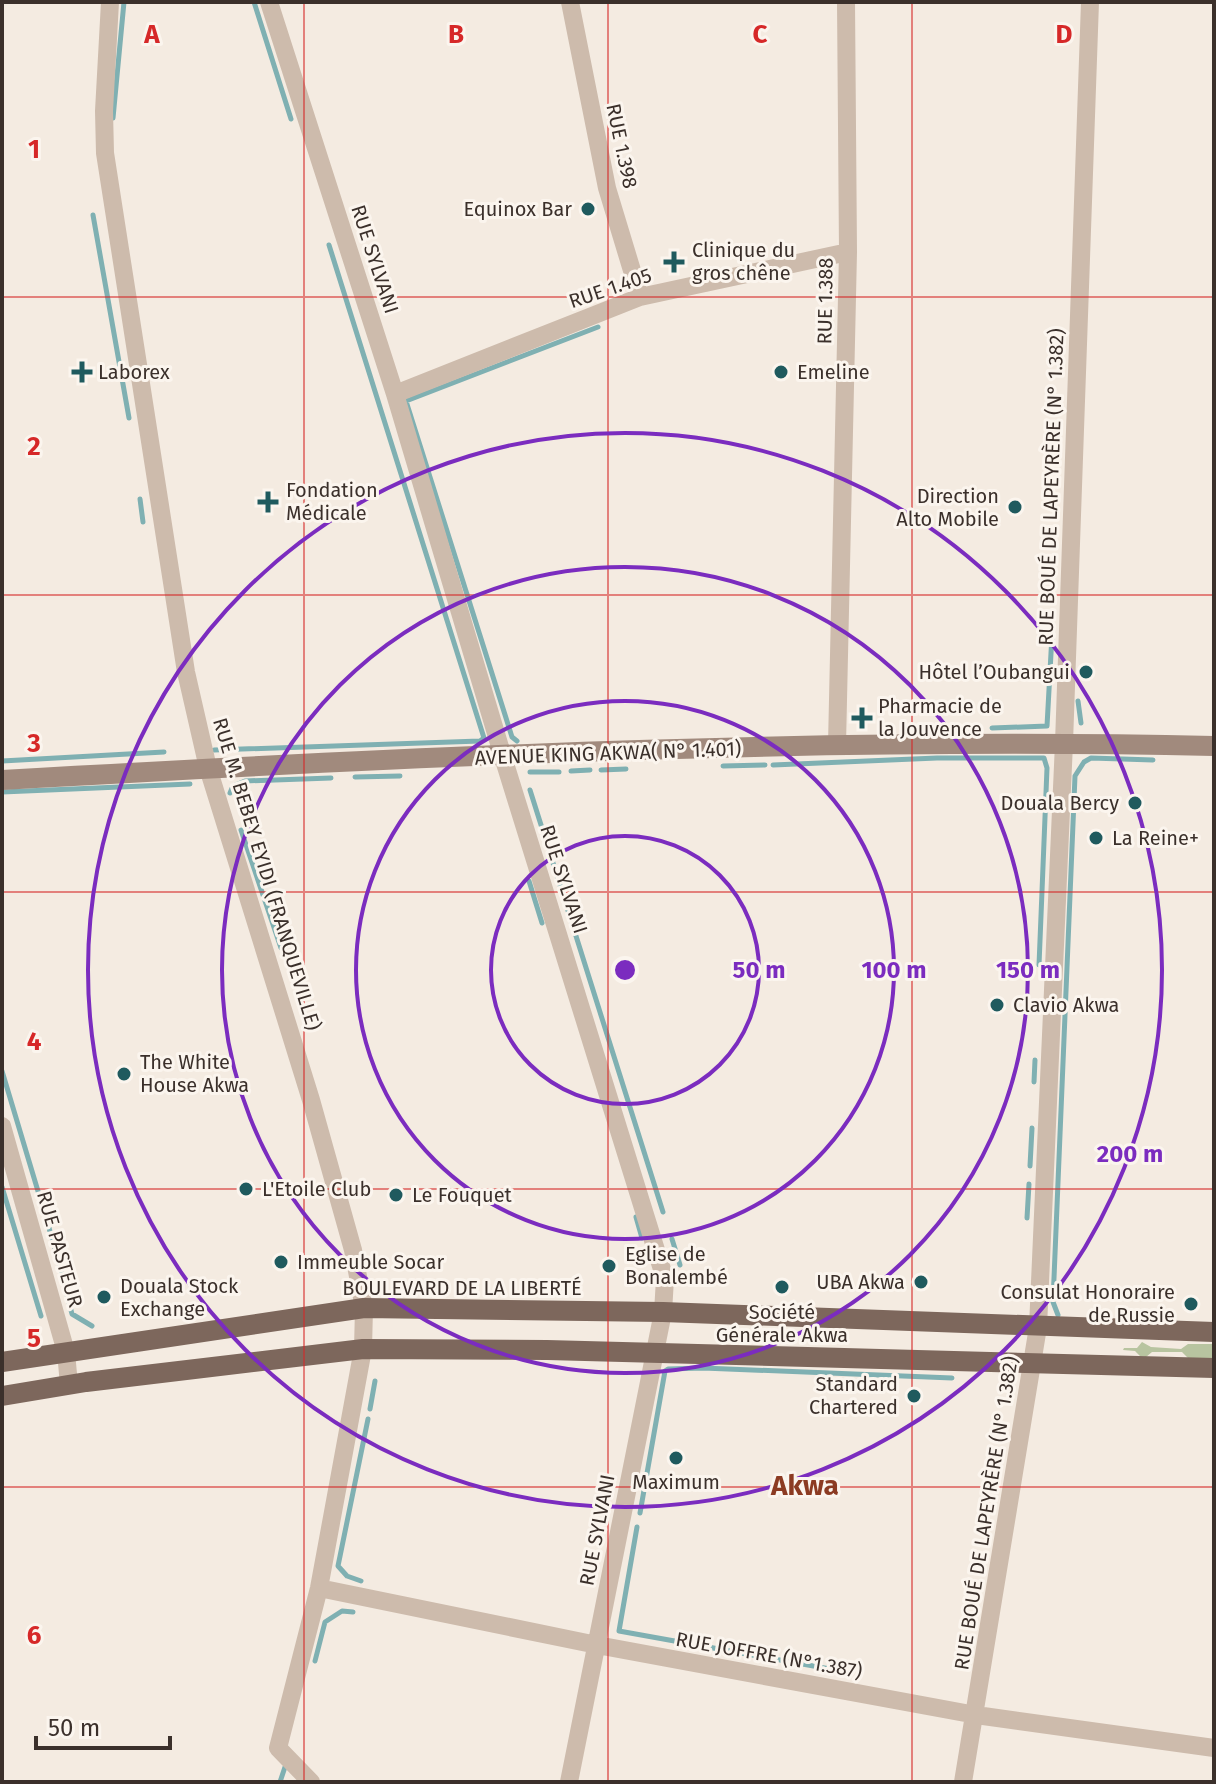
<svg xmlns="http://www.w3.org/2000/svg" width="1216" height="1784" font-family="'Fira Sans',sans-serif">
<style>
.green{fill:#b8c4a0}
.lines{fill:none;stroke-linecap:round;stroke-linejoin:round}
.stream{stroke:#7fb0b2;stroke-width:5}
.street{stroke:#cdbbac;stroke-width:18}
.secondary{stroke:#a18a7d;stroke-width:20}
.primary{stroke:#7d675c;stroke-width:20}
.grid{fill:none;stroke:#d62828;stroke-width:2;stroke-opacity:0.55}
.ring{fill:none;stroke:#7b2cbf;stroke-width:4}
.poi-dot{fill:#1f5a5e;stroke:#fbf5ee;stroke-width:3}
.labels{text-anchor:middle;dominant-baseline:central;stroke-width:6;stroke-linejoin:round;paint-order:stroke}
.street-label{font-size:20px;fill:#3b302b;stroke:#fbf5ee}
.poi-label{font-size:20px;fill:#3b302b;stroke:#fbf5ee;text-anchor:start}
.district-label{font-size:28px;font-weight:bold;fill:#8c3b22;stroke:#fbf5ee}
.grid-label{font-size:26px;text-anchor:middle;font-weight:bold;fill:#d62828;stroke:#fbf5ee;stroke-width:6;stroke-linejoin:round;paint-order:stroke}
.centre{fill:#7b2cbf;stroke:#fbf5ee;stroke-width:4}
.ring-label{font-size:24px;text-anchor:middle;font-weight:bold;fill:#7b2cbf;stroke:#fbf5ee;stroke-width:6;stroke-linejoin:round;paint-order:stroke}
</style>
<rect width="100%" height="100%" fill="#f4ebe1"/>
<path class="green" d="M1142,1342L1151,1347L1181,1349L1188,1344H1214V1359L1188,1358L1182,1352H1152L1146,1357L1140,1356L1135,1351L1123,1350L1124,1348H1137Z"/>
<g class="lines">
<path class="stream" d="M254,2L291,119
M113,118L124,2
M93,215L129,418
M140,499L143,522
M1078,701L1081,723
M992,728L1047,726L1052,635
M517,741L512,737L406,401L598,327
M214,750L480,741L484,738L329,245
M2,761L164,752
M773,765L937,758H1044L1047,768L1039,965
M723,766L765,765
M601,770L626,769
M571,771L590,770
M530,772H559
M355,777L400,776
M530,790L663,1212
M2,792L190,784
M230,793L233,786L245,781L331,778
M241,830L281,948
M529,881L542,923
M2,1071L55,1248L72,1314L92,1326
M1034,1082L1035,1060
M1030,1166L1032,1128
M2,1187L41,1316
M636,1217L642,1238
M1027,1218L1029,1184
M672,1239L680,1265
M1058,1315L1053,1302L1075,776L1084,762L1091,758L1153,760
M370,1409L375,1381
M640,1513L665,1371L668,1369L703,1368L952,1378
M637,1527L619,1631L830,1669
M361,1581L347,1576L338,1566L368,1419
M315,1661L325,1622L342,1611L353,1612
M280,1782L285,1767"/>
<path class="street" d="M110,2L104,111L105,153L186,672L208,768L311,1100L353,1250L364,1308L363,1349L319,1588L278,1748L311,1782
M269,2L395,394L503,757L665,1279L663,1312L569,1782
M570,2L607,188L640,297
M395,394L640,297L848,252
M837,745L848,252L846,2
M2,1126L66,1352L69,1385
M319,1588L597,1645L976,1715L1214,1748
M963,1782L1038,1327L1064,743L1090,2"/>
<path class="secondary" d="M2,780C405,757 810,737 1214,746"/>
<path class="primary" d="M2,1362L364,1308L663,1312L1214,1332
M2,1396L86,1382L363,1349L547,1350L1214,1368"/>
</g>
<path class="grid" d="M304,2V1782M608,2V1782M912,2V1782M2,297H1214M2,595H1214M2,892H1214M2,1189H1214M2,1487H1214"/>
<g class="ring">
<circle cx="625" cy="970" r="134"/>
<circle cx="625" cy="970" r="269"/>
<circle cx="625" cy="970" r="403"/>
<circle cx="625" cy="970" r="537"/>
</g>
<g class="poi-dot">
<circle cx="588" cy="209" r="8"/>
<path d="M670 250h8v8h8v8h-8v8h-8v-8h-8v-8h8z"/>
<path d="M78 360h8v8h8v8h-8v8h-8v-8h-8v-8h8z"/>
<circle cx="781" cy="372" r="8"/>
<path d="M264 490h8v8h8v8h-8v8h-8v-8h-8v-8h8z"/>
<circle cx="1015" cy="507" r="8"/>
<circle cx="1086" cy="672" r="8"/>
<path d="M858 706h8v8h8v8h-8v8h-8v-8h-8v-8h8z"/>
<circle cx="1135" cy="803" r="8"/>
<circle cx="1096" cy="838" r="8"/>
<circle cx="997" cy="1005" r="8"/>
<circle cx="124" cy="1074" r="8"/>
<circle cx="246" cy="1189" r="8"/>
<circle cx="396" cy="1195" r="8"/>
<circle cx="281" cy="1262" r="8"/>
<circle cx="609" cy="1266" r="8"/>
<circle cx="921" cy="1282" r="8"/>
<circle cx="782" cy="1287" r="8"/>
<circle cx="104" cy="1297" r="8"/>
<circle cx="1191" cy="1304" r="8"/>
<circle cx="914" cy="1396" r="8"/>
<circle cx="676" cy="1458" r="8"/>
</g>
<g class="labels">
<g class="street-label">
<text transform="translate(622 146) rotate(78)">RUE 1.398</text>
<text transform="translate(375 259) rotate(72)">RUE SYLVANI</text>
<text transform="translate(610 288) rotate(-19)">RUE 1.405</text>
<text transform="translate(825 301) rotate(-89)">RUE 1.388</text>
<text transform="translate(1051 487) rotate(-88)">RUE BOUÉ DE LAPEYRÈRE (N° 1.382)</text>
<text transform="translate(608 753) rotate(-2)">AVENUE KING AKWA( N° 1.401)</text>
<text transform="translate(267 874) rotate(73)">RUE M. BEBEY EYIDI (FRANQUEVILLE)</text>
<text transform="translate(564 879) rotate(72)">RUE SYLVANI</text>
<text transform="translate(60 1249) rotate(74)">RUE PASTEUR</text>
<text x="462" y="1288">BOULEVARD DE LA LIBERTÉ</text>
<text transform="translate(986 1513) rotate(-81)">RUE BOUÉ DE LAPEYRÈRE (N° 1.382)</text>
<text transform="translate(597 1530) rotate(-79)">RUE SYLVANI</text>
<text transform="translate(769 1655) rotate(10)">RUE JOFFRE (N°1.387)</text>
</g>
<g class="poi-label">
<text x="572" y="209" text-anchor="end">Equinox Bar</text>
<text x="692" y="250">Clinique du<tspan x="692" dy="23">gros chêne</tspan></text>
<text x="98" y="372">Laborex</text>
<text x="797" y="372">Emeline</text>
<text x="286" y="490">Fondation<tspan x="286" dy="23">Médicale</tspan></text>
<text x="999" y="496" text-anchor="end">Direction<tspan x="999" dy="23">Alto Mobile</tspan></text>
<text x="1070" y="672" text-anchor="end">Hôtel l’Oubangui</text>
<text x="878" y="706">Pharmacie de<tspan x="878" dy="23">la Jouvence</tspan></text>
<text x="1119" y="803" text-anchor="end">Douala Bercy</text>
<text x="1112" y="838">La Reine+</text>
<text x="1013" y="1005">Clavio Akwa</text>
<text x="140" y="1062">The White<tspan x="140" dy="23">House Akwa</tspan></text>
<text x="262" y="1189">L'Etoile Club</text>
<text x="412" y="1195">Le Fouquet</text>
<text x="625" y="1254">Eglise de<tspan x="625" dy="23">Bonalembé</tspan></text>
<text x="297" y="1262">Immeuble Socar</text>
<text x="905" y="1282" text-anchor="end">UBA Akwa</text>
<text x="120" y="1286">Douala Stock<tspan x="120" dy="23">Exchange</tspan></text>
<text x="1175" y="1292" text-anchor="end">Consulat Honoraire<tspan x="1175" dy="23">de Russie</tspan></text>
<text x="782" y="1312" text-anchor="middle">Société<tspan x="782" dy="23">Générale Akwa</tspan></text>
<text x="898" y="1384" text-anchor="end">Standard<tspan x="898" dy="23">Chartered</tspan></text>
<text x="676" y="1482" text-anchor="middle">Maximum</text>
</g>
<g class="district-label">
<text x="805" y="1485">Akwa</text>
</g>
</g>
<g class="grid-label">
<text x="152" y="43">A</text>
<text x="456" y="43">B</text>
<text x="760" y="43">C</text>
<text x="1064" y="43">D</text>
<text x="34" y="158">1</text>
<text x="34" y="455">2</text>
<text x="34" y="752">3</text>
<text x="34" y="1050">4</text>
<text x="34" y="1347">5</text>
<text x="34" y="1644">6</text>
</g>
<circle cx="625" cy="970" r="12" class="centre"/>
<g class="ring-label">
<text x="759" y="978">50 m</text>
<text x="894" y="978">100 m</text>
<text x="1028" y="978">150 m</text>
<text x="1130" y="1162">200 m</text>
</g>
<rect width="1216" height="1784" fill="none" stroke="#3b302b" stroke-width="8"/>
<path d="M36 1736v12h134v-12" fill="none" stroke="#3b302b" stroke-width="4"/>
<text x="48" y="1736" font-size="24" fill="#3b302b" stroke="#fbf5ee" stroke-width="6" paint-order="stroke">50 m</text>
</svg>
